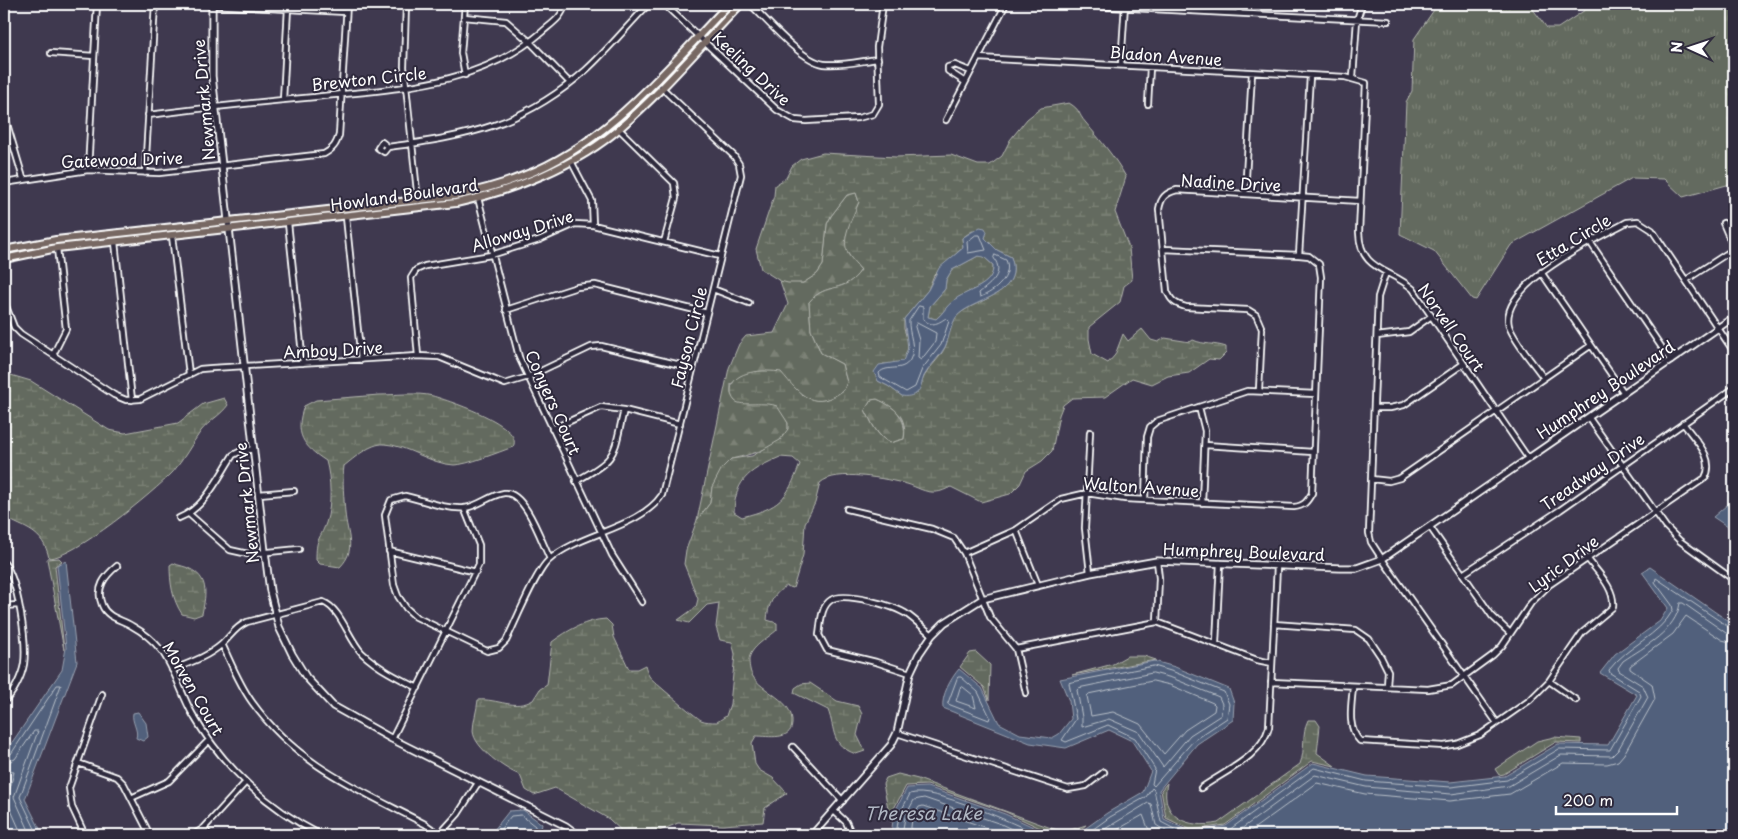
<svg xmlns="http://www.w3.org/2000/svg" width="1738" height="839" font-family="'Playpen Sans',sans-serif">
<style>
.grass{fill:url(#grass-tufts);stroke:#b2b5ae}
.forest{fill:url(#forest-firs);stroke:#b2b5ae}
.wetland{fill:url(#wetland-marsh);stroke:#b2b5ae;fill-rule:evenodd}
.water{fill:#51617b;stroke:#97a0b0;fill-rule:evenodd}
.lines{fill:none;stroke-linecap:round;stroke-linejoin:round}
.shore{stroke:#b9c0ca;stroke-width:1}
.street-casing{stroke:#fff;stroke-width:8}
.secondary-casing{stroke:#fff;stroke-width:9}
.primary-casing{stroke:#fff;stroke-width:10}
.street{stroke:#2f2a3d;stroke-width:4.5}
.secondary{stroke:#2f2a3d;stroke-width:5.5}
.primary{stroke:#776864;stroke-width:6}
.labels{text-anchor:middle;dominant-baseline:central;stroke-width:4;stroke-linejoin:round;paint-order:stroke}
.street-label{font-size:16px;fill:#fff;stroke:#2f2a3d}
.water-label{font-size:18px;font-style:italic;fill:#b1b8c4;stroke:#2f2a3d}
</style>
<defs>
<pattern id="grass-tufts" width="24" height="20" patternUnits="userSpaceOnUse" patternTransform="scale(1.25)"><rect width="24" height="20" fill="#646b5e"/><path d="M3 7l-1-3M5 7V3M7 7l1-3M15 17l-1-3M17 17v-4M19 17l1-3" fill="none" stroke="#7b8176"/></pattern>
<pattern id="forest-firs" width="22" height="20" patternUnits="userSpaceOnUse" patternTransform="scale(1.25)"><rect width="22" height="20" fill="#646b5e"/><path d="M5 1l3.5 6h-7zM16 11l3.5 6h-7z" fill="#7b8176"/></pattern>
<pattern id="wetland-marsh" width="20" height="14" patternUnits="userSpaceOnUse" patternTransform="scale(1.25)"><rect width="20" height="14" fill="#646b5e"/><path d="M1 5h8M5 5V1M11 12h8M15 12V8" fill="none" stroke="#7b8176"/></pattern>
</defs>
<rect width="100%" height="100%" fill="#3f394f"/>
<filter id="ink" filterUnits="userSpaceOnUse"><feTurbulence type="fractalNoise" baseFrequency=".02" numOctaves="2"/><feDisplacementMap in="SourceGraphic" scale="10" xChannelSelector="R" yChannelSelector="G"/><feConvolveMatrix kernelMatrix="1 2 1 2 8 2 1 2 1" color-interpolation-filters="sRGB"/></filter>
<g filter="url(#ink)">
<path class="grass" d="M1432,4H1529L1547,28H1558L1594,4H1734V183L1683,197L1664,179L1632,178L1511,245L1476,300L1472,299L1434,251L1400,234L1406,102L1412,91L1414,39L1436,7Z"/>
<path class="forest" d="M856,193L859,202L846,236L848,254L861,270C844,295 827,281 809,302L811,330L821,353L842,364L847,382L844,390C789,431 795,339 731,384V394L735,401C746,403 769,400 777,406C781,408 783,415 786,419C800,443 746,456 731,459L712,487L710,503L697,520L729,368L739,344L746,336L774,333L788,304L780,281L803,283L817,274L823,265L827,224L831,216L847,195Z
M877,399C895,407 907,417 904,439L890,443C876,435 872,423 865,410L871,400Z"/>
<path class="wetland" d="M1069,103C1082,111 1077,113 1086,123C1100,140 1115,157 1126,177L1115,212L1129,248L1132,280L1124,286L1120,302L1089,327V339L1092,354L1108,363L1115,355L1123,334L1128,341L1142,329L1151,340L1158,342L1165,338L1190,342L1193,340C1204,345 1215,343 1226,347V353L1219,360L1209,359L1189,373L1168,376L1152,384L1132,378L1105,397L1072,398L1063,405L1059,415L1052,451L1042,461L1026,471L1020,484L1010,494L981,502L951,487C946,489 941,492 936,492C925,493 917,487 907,484C887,479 836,468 820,483L815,503L805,523L803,555L794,585L793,588L786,586C773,594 768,605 767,620L777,623V630C768,638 750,647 749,660C749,664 750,672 752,675C762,693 794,699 792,724C791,741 768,736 756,736L752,743L755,764L759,770L773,778L787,793L765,808L763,822L723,825L678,823L650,835H626L609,819L555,788L534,795L526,790L520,775C506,770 474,748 473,731C473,722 477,710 478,700C497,698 515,711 533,700L540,689L547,685L552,642C568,630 586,620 606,619L612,625L614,637L629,669H637L645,665C646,668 647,673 649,676C651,680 696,717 701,720C706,722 711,722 717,722L726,716L730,704L735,654L732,642L720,640L716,627L719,603L707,605L689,623L678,620L696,607L698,599L684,564L686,550L697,520L710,503L712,487L722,468L731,459L752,456L780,440L788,429V423L777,406C766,401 741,407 735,401C732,398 731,394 731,390C732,369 766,370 781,372C801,396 814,412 844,390L847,382L842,364L821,353L811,330L809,302C827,281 844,295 861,270C857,265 852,260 849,255C839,240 853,217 859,202L856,193L847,195L831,216L827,224L823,265L817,274L803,283H788L780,281L761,269L756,249L774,196L775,185L786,178L792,166L801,159L823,153L896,157L951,155L978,165H990L1002,156L1010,140L1027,119L1041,108ZM972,231L986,235L985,238L997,250L1011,257C1024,293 979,298 959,314C950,321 949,335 946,345C940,361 923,370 920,388L902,396L888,386L878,381L883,364H899L907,356L908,341L904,329V319L928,290L934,275L963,247L962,238ZM877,399C895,407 908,417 904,439L890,443C876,436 872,423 865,410L871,400ZM780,457L793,458L800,464C786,501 780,507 742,517L734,512C735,477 753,469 780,457Z
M978,256L984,257L993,265C995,288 964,290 952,302C946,307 943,314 936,319L928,317L930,306L945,289L946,280L952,270Z
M4,373L31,381L109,430L125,433L178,423L203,404L224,398L228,405C221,415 209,421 201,431C191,445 184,459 173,472C154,492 74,558 49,558C43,530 25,529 4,517Z
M379,395C395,395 417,392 433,396C449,401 525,425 513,447C499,452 467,465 454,465C430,464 407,445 384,444C371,443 354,458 344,466C342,481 344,498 345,513C347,534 357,550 340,567L320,564L316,560C316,537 319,542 326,523C332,505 331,479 326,461C303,446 294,434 304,406L316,400Z
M59,558L62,561L55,566L64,650L47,559Z
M173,563C179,566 186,566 192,570C210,580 205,598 202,614L194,617L182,614C172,599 170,582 170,565Z
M976,652L990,665L989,700L984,687L960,667L970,653Z
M1127,656H1144L1156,660L1072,675L1113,664Z
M810,683L837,701L858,706L862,714L857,735L865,751L856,754C830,745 836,731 828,710L794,693L795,688L801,684Z
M1308,720H1316L1320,726L1317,753L1335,766L1312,761L1225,825L1191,830L1166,818L1161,790L1167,783C1159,818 1189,829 1218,823L1300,764C1306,749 1301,734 1308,720Z
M1554,737L1581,739V743L1556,742L1504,774L1499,775L1495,769L1537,741Z
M898,774L918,779L1051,828L1064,832L1086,825L1073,835H1055L1006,812L927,785L906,786L892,812L891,822L883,784L886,778Z"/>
<path class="water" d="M980,227L985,228L987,232L985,238L997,250L1011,257C1025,298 968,298 955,319C950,328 949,339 945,347C939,358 930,365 924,376C922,381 921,389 917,393C912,396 907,397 902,396L888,386L878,381L874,372L879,365L903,361L908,348L904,319L928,290L939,268L963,248L962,238ZM978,256L984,257L993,265C995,287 965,290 953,301C946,306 943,314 936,319L928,317L930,306L945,289L946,280L952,270Z
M1734,499V531L1713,517Z
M66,561L77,662L25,799L43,835H4V754L62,670L66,648L57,565Z
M1650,567L1734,625V835H1076L1107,813L1143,792L1151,771L1132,741L1109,730L1066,748L1030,743L943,708C941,696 951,678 959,669L982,688L999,723L1020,734L1052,738L1059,734L1071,719L1069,701L1060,679L1154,661L1175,667L1229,689L1234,703L1233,720L1197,744L1159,790L1164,819L1191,832L1226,826L1313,763L1367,776L1450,782L1505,776L1558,744L1608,745L1637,695L1600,673L1615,654L1660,621L1668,608L1642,572Z
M138,712L146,723L148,737L143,741L136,738C139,730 131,722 133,713Z
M927,787L1005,814L1051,835H891L894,813L907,788Z
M523,810L542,824L540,835H490L509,811Z"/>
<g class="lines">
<path class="shore" d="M976,235H980L986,250L968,253L967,242Z
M995,255L1006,260C1013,276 995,292 980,297L979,293C991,283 1005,274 994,258Z
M919,306L923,307V319C931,327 937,324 946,318L949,321L941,345L922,369L915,387L906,392L880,377L879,373C887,364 902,373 910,360C917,347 908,334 909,321Z
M917,323L936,333L935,342L921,360L918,358L919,340L915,327Z
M1154,666L1174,672L1224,692L1229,704L1227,718L1194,740L1154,786L1152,784L1155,769L1135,738L1108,725L1066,742L1062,740L1076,719L1069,683Z
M1153,673L1172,678L1219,697L1222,704L1221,715L1190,735L1163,767L1139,732L1109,719L1082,727V717L1077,690L1079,688Z
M958,677H961L978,692L990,717L989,720L948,704Z
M1153,681L1170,685L1213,703L1215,705L1214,711L1185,730L1164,754L1140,724L1113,712L1091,716L1087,696L1089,694Z
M963,687L973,695L976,708L956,701L960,688Z
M4,758L11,754L57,685H61L20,797L38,835
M4,764L15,759L34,731H38L14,797L31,835
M4,771L14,772L7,801L22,835
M496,835L511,816L521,815L535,826V835
M896,835L899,815L910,794C933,786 1015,824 1039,835
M902,835L905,817L914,800L924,798L1001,824L1024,835
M910,835L912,819L919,807L923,806L1007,835
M1085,835L1110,817L1146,797L1152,788L1154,790L1161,822L1186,835
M1095,835L1148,803L1151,804L1156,825L1172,835
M1108,835L1143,815L1148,828L1156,835
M1203,835L1229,830L1314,768L1366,781L1451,787L1507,780L1559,749L1610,750L1641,696L1639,691L1610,673L1609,670C1627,646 1659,636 1673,610L1672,605L1655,582L1656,578L1730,628L1734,629
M1233,835L1315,775L1366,787L1451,794L1509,786L1561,755L1612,756L1618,750L1648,697L1643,686L1619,671L1618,668L1623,661C1645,646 1676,631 1680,603H1683L1726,633L1734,635
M1245,835L1317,783L1365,794L1450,801L1510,794L1563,763L1607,764L1618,761L1624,754L1655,699L1652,684L1630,669V666L1673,634L1686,616L1722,640L1734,643"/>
<g class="street-casing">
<path id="street" d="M406,4L404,67L418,201
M465,4L461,53L465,75
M664,4L777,110L795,120L806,121L858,118L873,114L879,104L877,47L883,4
M750,4C767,20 801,61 824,64C841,66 861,61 878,59
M841,4H859
M1054,4L1388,21
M212,5L346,12
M1239,13V4
M464,17L506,21L530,42L570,83
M51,53L94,56
M978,58L1345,77L1366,83L1359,232C1360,271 1389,268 1413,289L1528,458
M1121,65L1125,4
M1353,77L1357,20L1362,4
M965,82L948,71V67L955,65L970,71
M283,100L288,8
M1148,104L1150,67
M4,114L23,178
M148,115C204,108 259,102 315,97C395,88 478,87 542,32C551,24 563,17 565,4
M946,120L1006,4
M619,129L674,183L676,198L664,242
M388,147L384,152L378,148L382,142L388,147C468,136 523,126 586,70C608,50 628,25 649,4
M571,161L592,201L593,225
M88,170L97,4
M145,173L155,4
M4,183L88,170L159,173L324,154C333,149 336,145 339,135L347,4
M1245,194L1252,73
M478,198L519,357L612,555L642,602
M346,217L361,360
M288,223L303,363
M1723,223L1734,249
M172,236L189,374
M115,242L132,400
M1590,242L1671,361
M1299,255L1310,76
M1386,272L1378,297L1369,533L1371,542L1382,559L1497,723
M1541,272L1624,393
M1686,280L1734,249
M713,289L749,303
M4,301L14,327L21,334L114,395L126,400L140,399L200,369L212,368L418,356L439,357L505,384L528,377L591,347L601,346L693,368
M506,310L577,287L595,285L707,313
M1377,336L1409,332L1430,317
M53,355L66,329L57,248
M418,356L411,278L416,270L425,266L491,255L539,240L575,224L593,225L720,256
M1543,377C1534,364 1514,341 1509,326C1498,285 1598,238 1627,222L1638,221L1652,230L1734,352
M1259,390L1262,329L1256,315L1248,310L1186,307C1175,304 1171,301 1167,291L1159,209C1161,198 1165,193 1177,190L1360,201
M1199,407L1205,431L1202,503
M1374,408H1390L1404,405L1463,364
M1589,418L1666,527L1680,541L1734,580
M552,429L601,407L624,410L680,424
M1090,432L1085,528L1090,573
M1205,445L1313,452
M1371,479L1389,481L1400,478L1590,346
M576,481C619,458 613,455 624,410
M259,494L294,491
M1145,500L1147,437L1150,427L1157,421L1247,391L1316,394
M847,509L932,529L954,538L964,553L990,617L1016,649L1026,693
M189,514L230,550L248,554L299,549
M179,518C205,508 218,478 233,455L239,452L254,449
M1430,527L1492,616L1510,633
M1016,530L1038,585
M389,551L476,572
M964,553L1016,530L1061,499L1087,493L1125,499L1294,507C1304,506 1307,502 1312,493L1321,277L1319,264L1309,256L1299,255L1163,249
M550,559C542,543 525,490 504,493C490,495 479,506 465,508C447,510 423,500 405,496L391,500L385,515L394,585L398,596L406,608L416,617L487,651L499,648L506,641C515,623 536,571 549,560C579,533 639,529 662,495L741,175L739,164L734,156L661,87
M1157,561L1159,578L1157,622
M4,563C18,579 27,642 24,664C22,675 14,694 4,701
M117,566C105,576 95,588 102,605C107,618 121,619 132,626C143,632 153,640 161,650C175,669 181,694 193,715C223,767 268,808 321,835
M1463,574L1560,510L1734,388
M4,606L18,605
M1274,624L1356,630L1369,639L1381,657L1388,671L1387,686
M1216,643L1220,563
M222,644C231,663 239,684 252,702C298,766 358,789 425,824L439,834
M1016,649L1157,622L1257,660L1272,663
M172,670C189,663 207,657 221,645C230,637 235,627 247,622L323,602C341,609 348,638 362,653C378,668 398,678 418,688
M910,673L876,662L827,650L819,635C821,624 820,607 831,600C844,591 895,606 908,615C916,621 924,628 932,635
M1549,681L1576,700
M1271,682L1428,689L1452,685L1493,655L1502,646L1531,603L1549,585L1705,478C1716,458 1695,440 1683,423
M1353,686C1352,704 1346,727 1360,741L1444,746L1457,744L1480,735L1530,700L1549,681L1582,633L1613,607C1615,588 1598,573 1587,558
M897,733L1068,789L1086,786L1104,772
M392,739L479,564V545L464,508
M793,747L843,801
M78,763L117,777L124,784L150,835
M1201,788C1225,771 1261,757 1269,727L1277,566
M131,798L169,781L209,740
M834,811L846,822L852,835
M204,828L209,835
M85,835L72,807L69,788L102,694
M193,835L204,828L245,783
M439,835L458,814L478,783"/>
</g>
<g class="secondary-casing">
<path id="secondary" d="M212,4V76L265,552L270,591L279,627L292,654L306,677L333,706L392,739L566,826L578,835
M812,835L891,745L897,733L910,673L919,654L932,635L944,623L982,599L1090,573L1157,561L1340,568H1357L1382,559L1734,317"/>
</g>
<g class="primary-casing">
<path id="primary" d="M4,250L56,240L454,196C477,191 501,185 523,176C609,143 667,68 729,4
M4,259L57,248L456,203C512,191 577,166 621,127C664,90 701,45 741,4"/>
</g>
<use href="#street" class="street"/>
<use href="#secondary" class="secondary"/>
<use href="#primary" class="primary"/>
</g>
</g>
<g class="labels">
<g class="street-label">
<text transform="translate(1166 55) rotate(4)">Bladon Avenue</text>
<text transform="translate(752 68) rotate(43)">Keeling Drive</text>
<text transform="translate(369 78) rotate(-6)">Brewton Circle</text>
<text transform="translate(203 100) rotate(-95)">Newmark Drive</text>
<text transform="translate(122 159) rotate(-2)">Gatewood Drive</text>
<text transform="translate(1231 182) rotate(3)">Nadine Drive</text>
<text transform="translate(404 194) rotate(-8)">Howland Boulevard</text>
<text transform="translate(522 230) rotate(-17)">Alloway Drive</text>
<text transform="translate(1573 239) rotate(-31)">Etta Circle</text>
<text transform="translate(1452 327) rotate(55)">Norvell Court</text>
<text transform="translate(688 337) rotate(-76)">Fayson Circle</text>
<text transform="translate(333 349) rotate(-3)">Amboy Drive</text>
<text transform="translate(1605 389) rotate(-34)">Humphrey Boulevard</text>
<text transform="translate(554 402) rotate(66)">Conyers Court</text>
<text transform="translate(1592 471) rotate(-35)">Treadway Drive</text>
<text transform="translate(1141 486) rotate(4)">Walton Avenue</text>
<text transform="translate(246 503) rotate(-96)">Newmark Drive</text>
<text transform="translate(1244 551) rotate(2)">Humphrey Boulevard</text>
<text transform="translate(1563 563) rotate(-37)">Lyric Drive</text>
<text transform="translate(194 688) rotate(60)">Morven Court</text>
</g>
<g class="water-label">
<text x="923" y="812">Theresa Lake</text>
</g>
</g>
<rect width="1738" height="839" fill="none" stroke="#2f2a3d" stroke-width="20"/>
<rect x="10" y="10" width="1718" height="819" fill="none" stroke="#fff" stroke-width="2" filter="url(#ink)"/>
<g transform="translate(1690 48) rotate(273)" stroke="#2f2a3d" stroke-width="4" paint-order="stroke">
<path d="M0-4L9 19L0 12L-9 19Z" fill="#ffffff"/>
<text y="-8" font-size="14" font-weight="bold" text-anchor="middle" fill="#ffffff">N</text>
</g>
<path d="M1556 806v8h121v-8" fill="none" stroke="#ffffff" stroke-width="2.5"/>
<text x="1563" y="806" font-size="15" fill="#ffffff" stroke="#2f2a3d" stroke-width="4" paint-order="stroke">200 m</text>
</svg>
